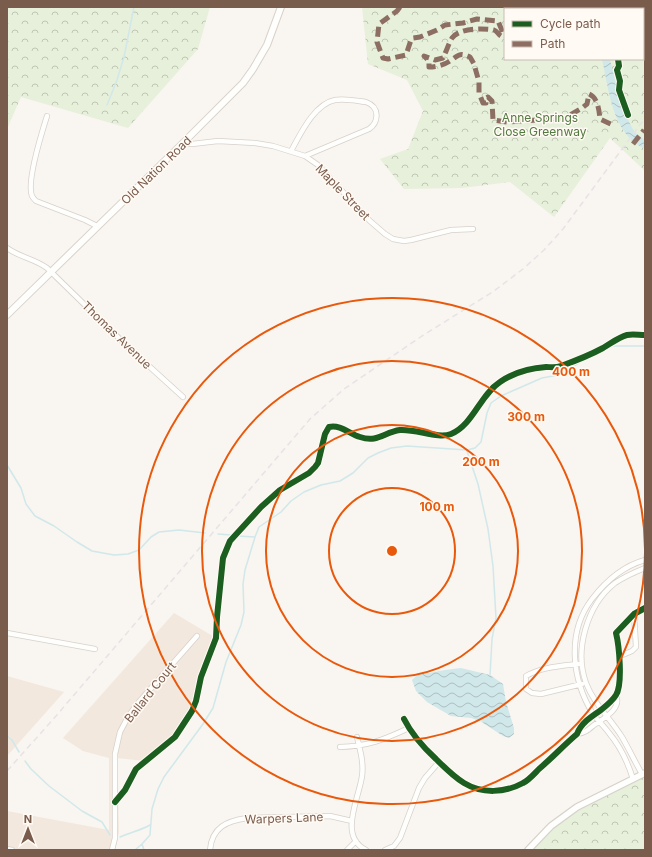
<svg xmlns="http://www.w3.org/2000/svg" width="652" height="857" font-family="Inter,sans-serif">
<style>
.residential{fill:#f2e8de}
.park{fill:url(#park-crowns);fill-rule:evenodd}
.water{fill:url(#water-waves)}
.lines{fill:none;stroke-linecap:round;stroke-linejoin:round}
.stream{stroke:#d0e8ea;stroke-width:1.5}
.minor-casing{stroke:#d7d1cb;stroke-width:6}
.tertiary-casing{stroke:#d7d1cb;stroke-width:8}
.secondary-casing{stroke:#d9d2cb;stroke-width:8}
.minor{stroke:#fefefd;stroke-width:4.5}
.tertiary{stroke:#fefefd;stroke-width:5.5}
.secondary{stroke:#fefefd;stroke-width:6}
.rail{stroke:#e6e3e7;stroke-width:1.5;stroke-dasharray:6 4;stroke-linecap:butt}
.quiet{stroke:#8d6e63;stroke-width:5;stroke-dasharray:10 5;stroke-linecap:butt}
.cycleway-casing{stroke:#fffaf3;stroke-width:8}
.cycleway{stroke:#1b5e20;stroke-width:6}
.ring{fill:none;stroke:#e8590c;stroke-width:2}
.labels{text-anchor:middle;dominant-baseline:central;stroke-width:3;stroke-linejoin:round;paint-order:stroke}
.park-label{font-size:12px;fill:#537a41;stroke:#fffaf3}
.street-label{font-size:12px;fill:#7a5c4d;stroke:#fffaf3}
.centre{fill:#e8590c;stroke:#fffaf3;stroke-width:2}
.ring-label{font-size:12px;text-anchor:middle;font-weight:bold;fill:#e8590c;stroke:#fffaf3;stroke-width:3;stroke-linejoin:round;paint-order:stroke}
</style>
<defs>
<pattern id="park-crowns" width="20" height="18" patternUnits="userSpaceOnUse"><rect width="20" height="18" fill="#e7f0db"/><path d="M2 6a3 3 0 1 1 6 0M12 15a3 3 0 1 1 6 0" fill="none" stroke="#c0c6b4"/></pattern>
<pattern id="water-waves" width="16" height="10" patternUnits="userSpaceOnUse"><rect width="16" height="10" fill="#d0e8ea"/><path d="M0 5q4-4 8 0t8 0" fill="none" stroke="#aebfc0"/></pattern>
</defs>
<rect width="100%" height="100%" fill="#f9f5f0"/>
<path class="residential" d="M174,613L216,638L201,677L196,701L192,711L179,732L156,753L145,761L117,758L119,832L115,850H7V811L109,830V758L83,751L63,738Z
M7,676L64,692L7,756Z"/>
<path class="park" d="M7,7H210L198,49L128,128L21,97L7,129Z
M362,7H645V171L610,138L554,217L510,182L462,188L404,189L380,159L408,149L423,111L407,80L368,64ZM505,9H643V59H505Z
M645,773V850H528L551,826L577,807Z"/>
<path class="water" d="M602,59H610C614,77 624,118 635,132C638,135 642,138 645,140V149C612,134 609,90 602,59Z
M461,668L490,675L503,684L506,702L514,728V734L509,738L503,736L480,721L471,718L451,716L427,702L416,691L412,680L417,675L445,670Z"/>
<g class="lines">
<path class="stream" d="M107,105L117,80L124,57L134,7
M467,451L478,484L488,529L493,566L496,618L492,639L490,675
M7,465L21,488L26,504L35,516L54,526L77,542L92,551L114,555L128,554L139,550L151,537L159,532L179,530L205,533
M218,534L231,535
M237,536L255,537
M7,736L12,740L19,752
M25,761L31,769L49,786L82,811L102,822L110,835
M120,837C130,832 140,831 150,825
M142,844L144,850
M135,850L142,844L150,835L152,809L158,789L164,777L203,724L213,708L226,662L241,625L244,612L243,584L245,570L255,537L259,527L281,512L291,501L304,492L321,485L340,481L353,473L368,458L378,453L391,448L407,446L467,450L475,448L481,442L487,413L491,403L501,396L542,378L558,375L572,368L587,357L613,346H645"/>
<g class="minor-casing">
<path id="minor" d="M47,116C42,132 26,182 32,196C33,198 34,199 36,201L85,220L97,226
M183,143L192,144L218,141L255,143L273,146L305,156L318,165L370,221L385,234L393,239L404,241L411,240L451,230L473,229
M291,151C300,135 314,104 335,100C345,98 357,101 366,102C380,107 379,122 369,129L305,156
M7,248C19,257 35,259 47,268L129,348L183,397
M7,633L95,649
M620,656L632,651L636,647L634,614
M578,664C561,666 541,667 526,676V689L532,693L541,694L582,684
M404,719C412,735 423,747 436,759C445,768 454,777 464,783C482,794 505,793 523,783C529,780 534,774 539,769C552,758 564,745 577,734C581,723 592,716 601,710C606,706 613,700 616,695C623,684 619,645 616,633L634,614L645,608
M577,734C585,733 588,730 594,725C604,718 622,709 616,695
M357,737C360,750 364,763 362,776C359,799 338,836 366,850
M340,747C369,746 383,740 409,728
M642,774C635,762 629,749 622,737C610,718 594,704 586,683C574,650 587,605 615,583C624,577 635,572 645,568
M633,779C628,763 620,746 609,733C604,726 598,721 593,714C572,680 566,633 592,599C606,581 623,566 645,560
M7,849L12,850
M112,850L115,838V754L120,732L129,715L138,703L197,636
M210,850C212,827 227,821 247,818L330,816L352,821
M347,850L356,841
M385,850L394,846L400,838L419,788L425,778L439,762"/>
</g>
<g class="tertiary-casing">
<path id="tertiary" d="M528,850L551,826L577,807L645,773"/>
</g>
<g class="secondary-casing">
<path id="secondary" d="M7,315L183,143L243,83L253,69L267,45L281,7"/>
</g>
<use href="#minor" class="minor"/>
<use href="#tertiary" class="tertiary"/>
<use href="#secondary" class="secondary"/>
<path class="rail" d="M7,771L56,716L310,419L344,389L422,336L494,291L523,269L544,250L563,229L645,118"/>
<path class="quiet" d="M400,7L397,11L379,24L377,42L383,58L388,59L406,55L411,40L413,38L420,37L437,30L445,25L463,23L477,19L498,21L503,33L501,36C498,34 497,31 494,30C483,28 459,28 452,38C449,43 446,52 443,58L435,60L424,56L429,61V67C436,67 444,65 450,61C459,55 459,52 470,57L474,64L479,82V93L483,103H486V98L488,97L492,101L493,120L507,122L565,118L582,108L587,104L589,94C598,98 599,110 600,119L613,125
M571,7V8
M606,9V7
M633,144L644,130"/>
<g class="cycleway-casing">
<path id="cycleway" d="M618,59L619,66L617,70L620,81L619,90L628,115
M404,719C412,735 423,747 436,759C445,768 454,777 464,783C482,794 505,793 523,783C529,780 534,774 539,769C552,758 564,745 577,734C581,723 592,716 601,710C606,706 613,700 616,695C623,684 619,645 616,633L634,614L645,608
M115,802L125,790L136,769L175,737L192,711L196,701L201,677L216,638L217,617L223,558L230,541L261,507L280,490L309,473L315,467L318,463L325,434L329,427C340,424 350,434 360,437C378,443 384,432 400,430C417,429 438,439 451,434C473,425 480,395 500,382C513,373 531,368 546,367C551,367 556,368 561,366C575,361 590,355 603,348C610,344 619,337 627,335C632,334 639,335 645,335"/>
</g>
<use href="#cycleway" class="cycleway"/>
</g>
<g class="ring">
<circle cx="392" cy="551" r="63"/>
<circle cx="392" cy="551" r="126"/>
<circle cx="392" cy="551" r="190"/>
<path d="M645 553A253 253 0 1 1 645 549"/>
</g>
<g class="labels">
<g class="park-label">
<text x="540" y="117">Anne Springs<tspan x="540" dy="14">Close Greenway</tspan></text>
</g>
<g class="street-label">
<text transform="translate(156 170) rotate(-44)">Old Nation Road</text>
<text transform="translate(343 192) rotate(46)">Maple Street</text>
<text transform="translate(117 335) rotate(44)">Thomas Avenue</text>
<text transform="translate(150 692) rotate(-51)">Ballard Court</text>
<text transform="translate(284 818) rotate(-2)">Warpers Lane</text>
</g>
</g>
<circle cx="392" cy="551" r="6" class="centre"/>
<g class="ring-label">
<text x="571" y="376">400 m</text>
<text x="526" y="421">300 m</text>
<text x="481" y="466">200 m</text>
<text x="437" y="511">100 m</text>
</g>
<rect width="652" height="857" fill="none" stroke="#7a5c4d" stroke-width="16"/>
<rect x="504" y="8" width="140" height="52" fill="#fffaf3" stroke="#cabbb1"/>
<rect x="512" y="21" width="20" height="6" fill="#1b5e20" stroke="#cabbb1"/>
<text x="540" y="28" font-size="12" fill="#7a5c4d">Cycle path</text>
<rect x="512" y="41" width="20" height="6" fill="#8d6e63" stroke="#cabbb1"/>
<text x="540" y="48" font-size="12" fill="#7a5c4d">Path</text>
<g transform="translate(28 829)" stroke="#fffaf3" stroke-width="3" paint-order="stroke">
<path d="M0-3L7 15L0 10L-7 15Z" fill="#7a5c4d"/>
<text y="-6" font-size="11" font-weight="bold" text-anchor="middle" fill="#7a5c4d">N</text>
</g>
</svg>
